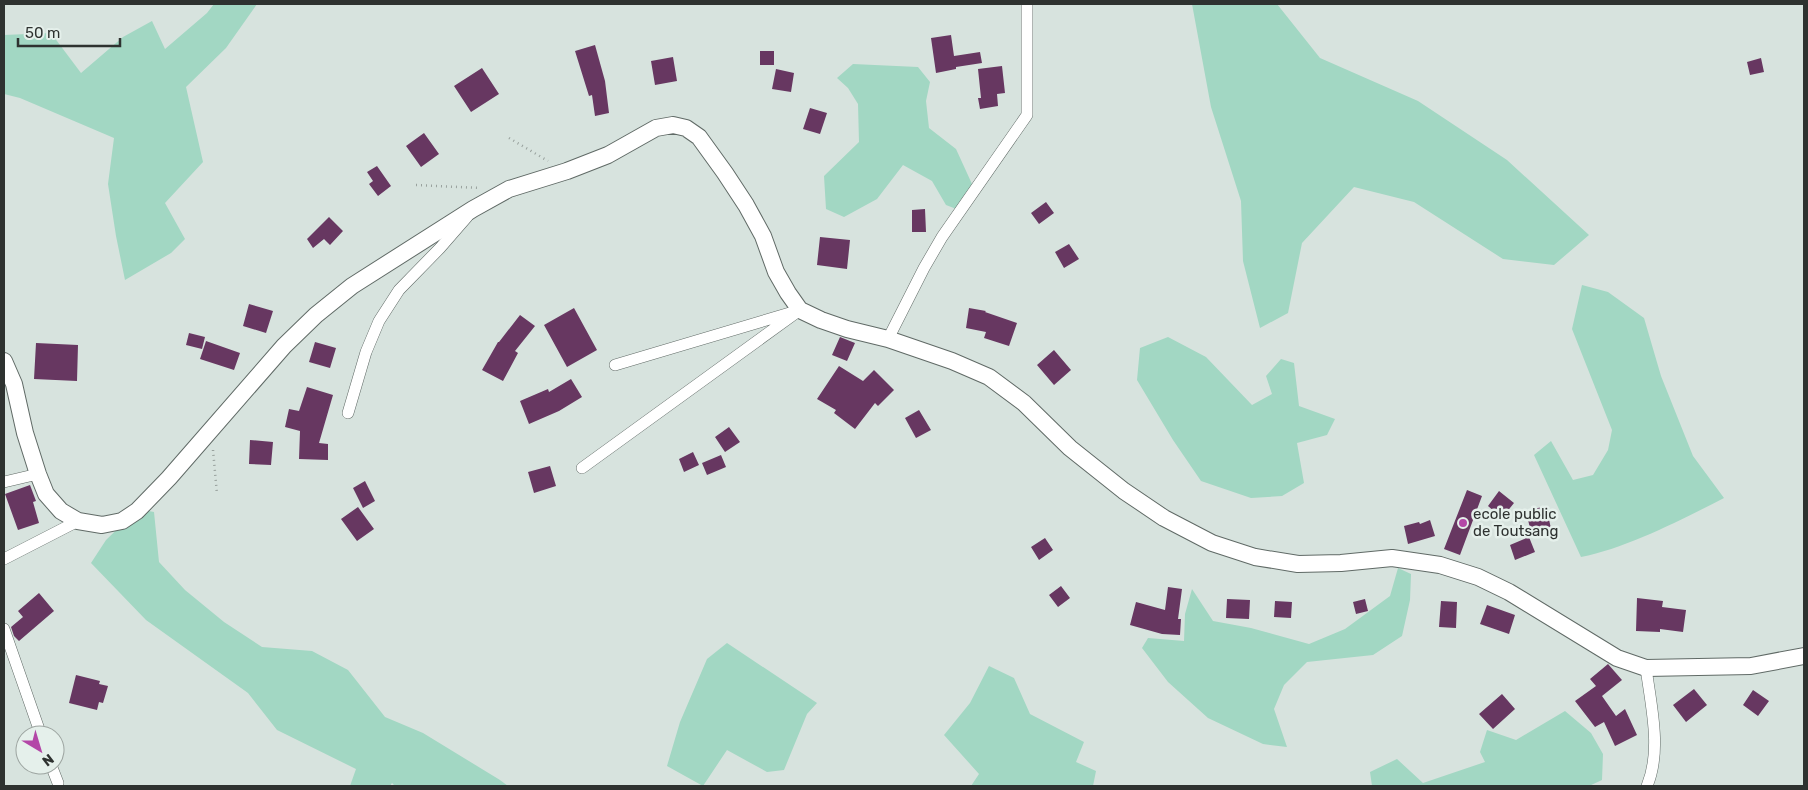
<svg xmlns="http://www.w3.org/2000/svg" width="1808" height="790" font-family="Rubik,sans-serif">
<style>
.green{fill:#a2d7c3}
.building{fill:#673761}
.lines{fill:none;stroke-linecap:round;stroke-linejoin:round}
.street-casing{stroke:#606a66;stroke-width:12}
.secondary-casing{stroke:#606a66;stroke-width:18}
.path{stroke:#98a19d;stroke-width:2.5;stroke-dasharray:1 4;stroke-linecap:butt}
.street{stroke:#fff;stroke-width:11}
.secondary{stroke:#fff;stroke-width:16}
.poi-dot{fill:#b347a7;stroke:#e5f0eb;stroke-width:2}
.labels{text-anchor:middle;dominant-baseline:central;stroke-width:5;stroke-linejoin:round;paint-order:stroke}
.poi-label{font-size:15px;fill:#2e3230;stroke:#e5f0eb;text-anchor:start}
</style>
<rect width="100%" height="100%" fill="#d7e3de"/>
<path class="green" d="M214,4H257L226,48L186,87L203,162L165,203L185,239L171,253L125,280L116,236L108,184L114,138L20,98L4,94V35L51,33L81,73L123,37L152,21L165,49L207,13Z
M1192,4H1277L1320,58L1418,101L1507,160L1589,235L1554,265L1503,259L1414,202L1354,187L1302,243L1288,313L1260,328L1243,261L1241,201L1211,107Z
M853,64L918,67L930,82L926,101L929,128L956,149L972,184L959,210L946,205L932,181L903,165L877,199L844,217L826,209L824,176L859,142L858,104L848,88L837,78Z
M1582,285L1608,292L1644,318L1661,376L1693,456L1724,498C1681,520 1627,548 1581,557L1534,455L1551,441L1573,480L1593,475L1608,450L1612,430L1572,329Z
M1168,337L1206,357L1252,405L1272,394L1266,376L1281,359L1294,363L1299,406L1335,419L1327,435L1297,443L1304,483L1282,496L1251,498L1201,481L1173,440L1137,380L1140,348Z
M138,509L154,512L159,562L185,590L224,622L262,647L312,651L348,670L385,717L423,733L500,780L508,786H395L392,783L390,786H350L356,769L277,730L248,693L146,620L91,563L106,540Z
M1398,568L1411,574L1410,600L1402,636L1373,655L1307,662L1284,685L1274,709L1287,747L1263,744L1208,718L1168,682L1142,648L1148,638L1184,641L1185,614L1192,589L1213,621L1251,628L1309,644L1345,629L1390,596Z
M727,643L817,703L807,714L784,770L767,772L727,750L703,786L667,766L680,722L707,659Z
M989,666L1014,678L1030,714L1084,742L1076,762L1096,771L1093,786H971L979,774L944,735L970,703Z
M1565,711L1591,733L1603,754L1602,780L1589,786H1372L1370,772L1397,759L1423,783L1485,762L1480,752L1487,730L1516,740Z"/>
<path class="building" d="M951,35L954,56L980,52L982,63L956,67V69L936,73L931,38Z
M595,45L605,81L609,113L595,116L592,95L589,96L575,51Z
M760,51H774V65H760Z
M673,57L677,81L655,85L651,61Z
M1761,58L1764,72L1750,75L1747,62Z
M1002,66L1005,93L997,94L998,106L980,109L978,98H981L978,69Z
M482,68L499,94L471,112L454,86Z
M776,69L794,73L791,92L772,89Z
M810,108L827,113L820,134L803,129Z
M424,133L439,154L421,167L406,146Z
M377,166L391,186L378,196L369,184L373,181L367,172Z
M1046,202L1054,213L1039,224L1031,213Z
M925,209L926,232H912V210Z
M329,217L343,231L330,245L324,239L313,248L307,239Z
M820,237L850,240L847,269L817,265Z
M1069,244L1079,259L1064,268L1055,252Z
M249,304L273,311L266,333L243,326Z
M574,308L597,350L567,367L544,325Z
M969,308L986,311L985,312L1017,323L1009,346L984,338L986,332L966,328Z
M520,315L535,326L515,351L518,353L503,381L482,370L498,342H499Z
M189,333L205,337L202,349L186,345Z
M840,337L855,343L847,361L832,355Z
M206,341L240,353L234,370L200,359Z
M315,342L336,348L330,368L309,362Z
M36,343L78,345L77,381L34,379Z
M1054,350L1071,370L1054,385L1037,365Z
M839,366L863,381L874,370L894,390L878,406L875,403L855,429L834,413L836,410L817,399Z
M571,379L582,397L559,411L529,424L520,401L548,389L549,392Z
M307,387L333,395L319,443L328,444V460L299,459L300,431L285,427L289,409L299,411Z
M919,410L931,430L916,438L905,418Z
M729,427L740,442L725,452L715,437Z
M250,440L273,442L271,465L249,464Z
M693,452L699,465L684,472L679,459Z
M721,455L726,467L707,475L702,463Z
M550,466L556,486L534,493L528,472Z
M365,481L375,501L363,508L353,488Z
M30,485L36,501L33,502L39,523L18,530L5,494Z
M1467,490L1482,496L1460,555L1444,549Z
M1499,491L1514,503L1502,518L1488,506Z
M1546,506L1552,533L1532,537L1526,511Z
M358,507L374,529L357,541L341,519Z
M1430,520L1435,536L1408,544L1404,526L1419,522L1420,524Z
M1529,537L1535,552L1515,560L1510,545Z
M1045,538L1053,550L1039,560L1031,547Z
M1061,586L1070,598L1058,607L1049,595Z
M1168,587L1182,589L1178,619H1181L1180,635L1162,634L1130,625L1136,602L1165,610Z
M39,593L54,611L19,641L14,636L11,627L23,617L18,611Z
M1637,598L1663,601L1662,607L1686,610L1683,632L1660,629V632L1636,631Z
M1227,599L1250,600L1249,619L1226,618Z
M1365,599L1368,611L1356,614L1353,602Z
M1275,601L1292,602L1291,618L1274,617Z
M1441,601L1457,602L1456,628L1439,627Z
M1487,605L1515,615L1509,634L1480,624Z
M1608,664L1622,680L1602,696L1616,716L1625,709L1637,735L1615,746L1604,722L1595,727L1575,701L1596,686L1590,679Z
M76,675L100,681L99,684L108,686L103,703L99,702L97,710L69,703Z
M1694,689L1707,705L1686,722L1673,705Z
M1753,690L1769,701L1758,716L1743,705Z
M1502,694L1515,709L1493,729L1479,714Z"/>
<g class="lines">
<g class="street-casing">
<path id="street" d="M888,339L924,268L942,237L1027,115V4
M348,413L366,352L379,321L399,290L440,248L467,217
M582,468L800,310L615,365
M4,482L38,474
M4,559L78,521
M4,629L41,735
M1646,668C1651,706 1662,750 1647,786
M51,765L58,783"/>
</g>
<g class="secondary-casing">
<path id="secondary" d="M4,361L14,384L25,433L38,474L46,494L61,511L78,521L102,525L122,521L137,511L169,478L284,346L316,315L352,286L473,209L509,189L567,171L608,155L656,128L673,125L686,128L699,137L725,173L746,205L763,236L776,272L788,293L800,310L821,320L847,329L888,339L952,361L989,377L1024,403L1070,448L1124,491L1164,518L1212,543L1255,557L1298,564L1341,563L1392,558L1440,565L1478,577L1509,592L1617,658L1646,668L1751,666L1804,656"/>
</g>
<path class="path" d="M509,138L548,161
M416,185L480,188
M213,450L217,494"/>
<use href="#street" class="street"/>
<use href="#secondary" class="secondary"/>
</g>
<circle class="poi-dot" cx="1463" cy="523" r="5"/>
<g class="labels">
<g class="poi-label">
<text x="1473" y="514">ecole public<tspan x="1473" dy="17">de Toutsang</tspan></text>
</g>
</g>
<rect width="1808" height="790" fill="none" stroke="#2e3230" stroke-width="10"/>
<g transform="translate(40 750) rotate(142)"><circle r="24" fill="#e5f0eb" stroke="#9ca4a0"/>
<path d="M0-4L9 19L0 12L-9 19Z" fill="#b347a7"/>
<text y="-8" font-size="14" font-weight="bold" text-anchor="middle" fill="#2e3230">N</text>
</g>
<path d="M18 38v8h102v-8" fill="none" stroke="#2e3230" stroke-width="2.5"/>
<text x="25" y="38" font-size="15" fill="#2e3230" stroke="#e5f0eb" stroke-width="4" paint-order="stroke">50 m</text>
</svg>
